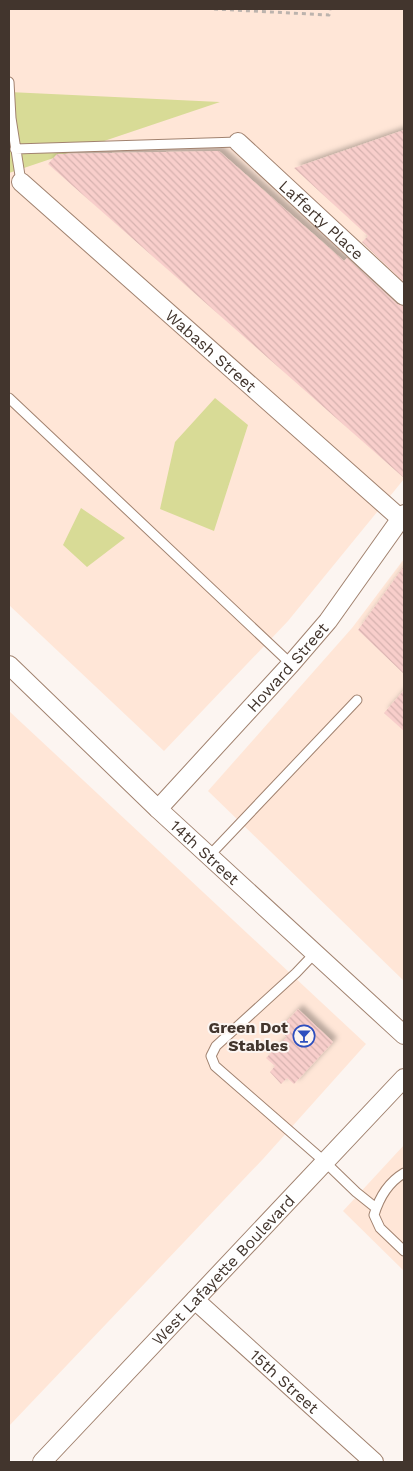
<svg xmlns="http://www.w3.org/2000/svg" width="413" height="1471" font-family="'Work Sans',sans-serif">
  <defs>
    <pattern id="building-back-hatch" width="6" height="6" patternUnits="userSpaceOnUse" patternTransform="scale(1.25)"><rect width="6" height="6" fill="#f8cecb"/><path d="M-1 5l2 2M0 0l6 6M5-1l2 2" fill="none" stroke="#d6b2af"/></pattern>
    <filter id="shadow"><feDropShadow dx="4.5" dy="-4.5" stdDeviation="2.5" flood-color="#0004"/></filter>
  </defs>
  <rect width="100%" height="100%" fill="#fcf5f1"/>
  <!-- built -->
  <path fill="#ffe6d7" d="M9 9 404 10V479L288 621 164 751 9 605Z
    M404 559V981L208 791 352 628Z
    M9 711 366 1044 263 1159 9 1426Z
    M404 1145V1271L343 1211Z"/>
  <!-- grass -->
  <path fill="#d8db96" d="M9 92 220 102 9 173Z
    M215 398 248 425 214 531 160 509 175 442Z
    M81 508 125 538 87 567 63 545Z"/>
  <!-- building -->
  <path fill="url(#building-back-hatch)" filter="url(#shadow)" d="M404 130V282L362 242 368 236 294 168Z
    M219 151 344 261 347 258 397 304 404 306V478L48 164 57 154Z
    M404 566V674L358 630Z
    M404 690V731L384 713Z
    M298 1009 333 1042 294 1084 287 1078 281 1084 270 1072 275 1066 266 1058 287 1037 279 1030Z"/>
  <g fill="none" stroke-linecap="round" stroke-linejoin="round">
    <!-- lane casing -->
    <g stroke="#a1826f" stroke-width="11">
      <path id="lane" d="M9 82 11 118 21 182
        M15 149 238 142
        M9 398 291 664
        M209 856 357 700
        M315 953 296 973 216 1046 211 1056 215 1066 325 1162 356 1192 376 1208
        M404 1173C389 1182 379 1198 374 1215L380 1228 404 1251"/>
    </g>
    <!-- street casing -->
    <g stroke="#a1826f" stroke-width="20">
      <g id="street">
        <path id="s1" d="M238 142 404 296"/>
        <path id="s2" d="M21 182 401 519"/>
        <path id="s3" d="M9 665 158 809 404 1035"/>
        <path id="s4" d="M158 809 291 664 328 621 404 514"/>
        <path id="s5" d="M195 1300 374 1462"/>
        <path id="s6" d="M42 1462 404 1078"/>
      </g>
    </g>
    <!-- path -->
    <path stroke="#bcb3ad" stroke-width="3" stroke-dasharray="4 4" stroke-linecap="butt" d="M214 9 329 15 330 9"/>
    <!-- lane -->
    <use href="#lane" stroke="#fff" stroke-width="9"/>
    <!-- street -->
    <use href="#street" stroke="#fff" stroke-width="18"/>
  </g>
  <!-- icons -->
  <defs>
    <g id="bar-ring" transform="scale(1.125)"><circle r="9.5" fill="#fcf5f1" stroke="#2d4ebe" stroke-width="1.5"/><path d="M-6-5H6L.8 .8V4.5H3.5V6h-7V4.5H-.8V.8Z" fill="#2d4ebe"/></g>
  </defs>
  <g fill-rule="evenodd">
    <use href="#bar-ring" x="304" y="1036"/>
  </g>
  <g text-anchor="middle" stroke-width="4" stroke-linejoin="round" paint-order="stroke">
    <!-- street labels -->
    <g font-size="16" fill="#42352d" stroke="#fcf5f1">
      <text dy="6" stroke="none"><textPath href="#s1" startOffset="114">Lafferty Place</textPath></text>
      <text dy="6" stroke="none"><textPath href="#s2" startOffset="254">Wabash Street</textPath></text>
      <text dy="6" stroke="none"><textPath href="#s4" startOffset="192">Howard Street</textPath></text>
      <text dy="6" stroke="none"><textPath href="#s3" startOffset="271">14th Street</textPath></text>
      <text dy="6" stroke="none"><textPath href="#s6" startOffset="264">West Lafayette Boulevard</textPath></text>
      <text dy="6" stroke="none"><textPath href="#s5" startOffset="121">15th Street</textPath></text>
    </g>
    <!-- poi labels -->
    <g font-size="16" font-weight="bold" fill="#42352d" stroke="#fcf5f1" text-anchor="end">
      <text x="288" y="1033">Green Dot<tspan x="288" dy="18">Stables</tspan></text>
    </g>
  </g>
  <!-- border -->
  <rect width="413" height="1471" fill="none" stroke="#42352d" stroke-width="20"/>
</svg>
